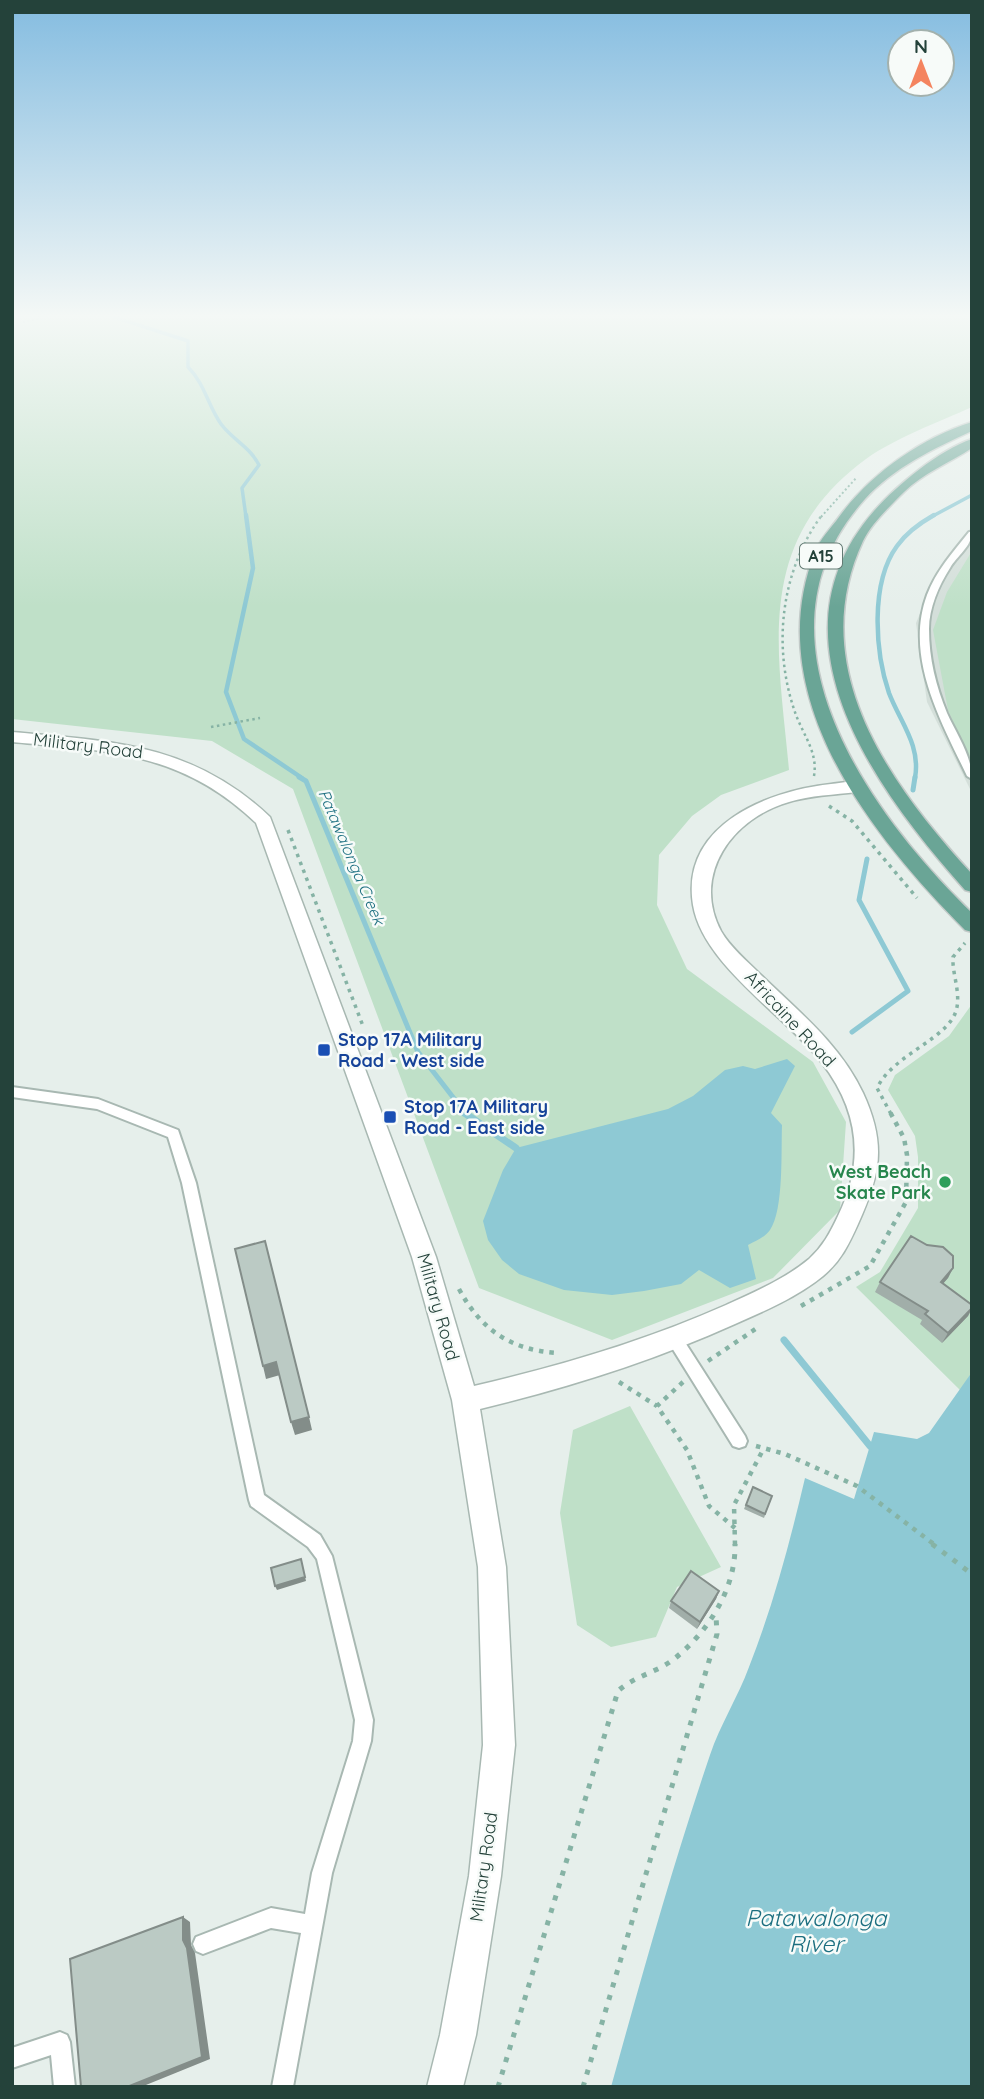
<svg xmlns="http://www.w3.org/2000/svg" width="984" height="2099" font-family="Quicksand,sans-serif">
  <rect width="100%" height="100%" fill="#e6efeb"/>
  <!-- built -->
  <path fill="#d4dfda" d="M972 526V793L927 702 916 623 936 576Z"/>
  <!-- green -->
  <path fill="#bfe0c8" d="M12 313H972V407C939 422 895 438 866 459 753 542 778 649 789 770L721 795 692 816 659 855 657 905 687 969 813 1062 846 1122 840 1210 773 1278 612 1340 479 1288 293 789 212 741 12 719Z
    M972 551V766L948 710 933 630 947 592Z
    M972 1004V1372L961 1391 856 1287 880 1272 918 1208V1157L915 1136 888 1090 895 1075 949 1036Z
    M630 1406 721 1567 677 1587 656 1637 611 1647 577 1625 560 1513 573 1430Z"/>
  <!-- water -->
  <path fill="#8ec9d4" d="M787 1059 795 1066 771 1113 782 1125C781 1150 784 1210 770 1230 764 1238 756 1241 748 1245L756 1279 730 1288 699 1270 681 1284 644 1291 612 1295 564 1290 519 1274 502 1260 488 1240 483 1221 503 1170 516 1148 668 1109 693 1096 725 1070 743 1066 755 1069Z
    M972 1372V2087H611C642 1975 673 1864 710 1755 720 1725 738 1697 749 1667 773 1606 790 1542 805 1478L854 1499 874 1432 917 1439 929 1433Z"/>
  <g fill="none" stroke-linecap="round" stroke-linejoin="round">
    <!-- stream-far3 -->
    <path stroke="#8ec9d4" stroke-width="3.5" d="M114 313V317L188 341V367C205 384 208 406 221 424 233 440 250 447 259 465L242 488 246 517
      M931 517 972 495"/>
    <!-- stream-far2 -->
    <path stroke="#8ec9d4" stroke-width="4.5" d="M246 515 253 568 226 692 244 739 302 778
      M915 778C921 745 900 722 889 693 875 652 870 583 897 546 906 533 920 523 934 515"/>
    <!-- stream-far1 -->
    <path stroke="#8ec9d4" stroke-width="5" d="M299 777 306 781 418 1052 466 1114
      M913 790 915 777
      M852 1032 908 991 859 900 867 859"/>
    <!-- stream -->
    <path stroke="#8ec9d4" stroke-width="7" d="M463 1112 516 1148
      M784 1340 870 1446"/>
    <!-- service casing -->
    <g stroke="#a8b8b2" stroke-width="4">
      <path id="service" d="M969 532H972C972 546 957 556 950 568 939 585 929 608 929 629 929 659 936 686 947 713 957 735 972 756 972 779L967 776C941 721 904 657 927 595 936 571 953 552 969 532Z
        M12 1087 98 1099 178 1130 196 1183 264 1495 320 1535 332 1556 373 1720 371 1741 332 1873 293 2087H272L301 1933 271 1928 203 1954 196 1951 193 1944 196 1937 271 1908 305 1914 312 1873 353 1741 355 1720 317 1559 308 1547 251 1506 249 1500 182 1183 168 1137 97 1109 12 1097Z
        M674 1331 679 1333 745 1436 747 1441 745 1446 739 1448 733 1446 669 1343 667 1338 669 1333Z
        M60 2032 67 2035 70 2042 75 2087H54L51 2055 12 2068V2048Z"/>
    </g>
    <!-- tertiary casing -->
    <g stroke="#a8b8b2" stroke-width="3">
      <path id="tertiary" d="M12 732C113 741 193 744 270 817L436 1257 474 1386C560 1366 645 1341 726 1305 754 1292 785 1279 809 1259 823 1246 830 1233 838 1216 865 1161 859 1111 822 1063 785 1015 703 965 693 905 680 825 767 791 831 784 842 783 858 778 866 787L857 792C834 795 811 795 789 802 733 818 691 874 721 931 730 947 747 961 760 974 798 1011 840 1044 863 1093 887 1145 880 1175 858 1224 849 1244 841 1261 823 1276 797 1297 765 1311 735 1324 653 1361 567 1388 480 1409L506 1567 515 1745 501 1876 476 2035 463 2087H427L440 2035 469 1876 483 1745 478 1567 452 1400 412 1257 256 823C182 752 109 751 12 742Z"/>
    </g>
    <!-- primary casing -->
    <g stroke="#c2cac8" stroke-width="3">
      <path id="primary" d="M972 422V431C935 448 893 468 865 499 742 636 867 811 972 913V932L965 930C870 834 759 695 815 552 820 539 831 528 839 517 870 474 921 438 972 422Z
        M972 439V448C951 462 922 474 904 492 891 505 871 524 863 541 804 667 889 784 972 874V892L965 890C876 790 763 638 874 511 896 486 939 450 972 439Z"/>
    </g>
    <!-- path-far4 -->
    <path stroke="#86b3a5" stroke-width="2" stroke-dasharray="2 2.5" stroke-linecap="butt" d="M23 322 38 319 41 313
      M821 517 857 477"/>
    <!-- path-far3 -->
    <path stroke="#86b3a5" stroke-width="2.5" stroke-dasharray="2.5 3.5" stroke-linecap="butt" d="M211 727 260 718
      M814 776C818 753 804 736 796 715 772 649 780 572 822 515"/>
    <!-- path-far2 -->
    <path stroke="#86b3a5" stroke-width="3.5" stroke-dasharray="3.5 5" stroke-linecap="butt" d="M829 806 852 821 917 898
      M288 830 363 1026
      M891 1114 877 1088C894 1053 952 1038 957 1007 960 990 952 973 953 957L965 943"/>
    <!-- path-far1 -->
    <path stroke="#86b3a5" stroke-width="4.5" stroke-dasharray="4.5 6" stroke-linecap="butt" d="M459 1289C481 1330 511 1350 557 1353
      M801 1306 870 1266 906 1202 907 1155 904 1138 890 1112
      M708 1361 757 1328
      M619 1382 657 1406
      M683 1382 657 1406 687 1450 709 1506 735 1528
      M756 1446 785 1454 857 1486 935 1545
      M735 1545 734 1505 764 1448"/>
    <!-- path -->
    <path stroke="#86b3a5" stroke-width="5" stroke-dasharray="5 8" stroke-linecap="butt" d="M932 1544 972 1574
      M498 2087 618 1691C634 1676 656 1673 674 1659 708 1632 736 1589 735 1544
      M583 2087 717 1634 716 1616"/>
    <!-- service -->
    <use href="#service" fill="#fff" fill-rule="evenodd"/>
    <!-- tertiary -->
    <use href="#tertiary" fill="#fff" fill-rule="evenodd"/>
    <!-- primary -->
    <use href="#primary" fill="#6aa596" fill-rule="evenodd"/>
  </g>
  <!-- wall -->
  <path fill="#a1aea9" d="M927 1245 953 1268 948 1278 943 1283 972 1305V1309L968 1316 942 1343 920 1324 922 1320 875 1292 880 1282Z
    M753 1487 772 1496 764 1518 744 1509Z
    M719 1591 716 1599 697 1629 669 1608 671 1601Z"/>
  <!-- shaded-wall -->
  <path fill="#838d89" d="M953 1268 948 1278 936 1292 941 1282Z
    M972 1308 968 1316 942 1343 948 1333Z
    M276 1362 280 1375 266 1379 263 1366Z
    M309 1417 312 1430 295 1435 291 1422Z
    M301 1559 306 1581 277 1590 275 1586Z
    M719 1591 716 1599 697 1629 700 1622Z
    M183 1917 190 1922 191 1945 195 1953 210 2059 141 2087H127L183 1940Z"/>
  <!-- building -->
  <path fill="#bbcac4" stroke="#838d89" stroke-width="2" d="M911 1236 927 1245 943 1247 953 1256V1268L941 1282 972 1305V1308L948 1333 925 1314 928 1311 880 1282Z
    M265 1241 309 1417 291 1422 276 1362 263 1366 235 1249Z
    M753 1487 772 1496 765 1514 746 1505Z
    M301 1559 305 1577 275 1586 271 1568Z
    M691 1571 719 1591 700 1622 671 1601Z
    M183 1917V1940L187 1948 202 2057 127 2087H81L70 1959Z"/>
  <!-- sky -->
  <linearGradient id="sky" x2="0" y2="1"><stop stop-color="#84bce0"/><stop offset="0.52" stop-color="#f4f8f6"/><stop offset="1" stop-color="#f4f8f6" stop-opacity="0"/></linearGradient>
  <rect width="984" height="607" fill="url(#sky)"/>
  <!-- markers -->
  <g fill="#1a4fb4" stroke="#f7fbf9" stroke-width="2.5">
    <rect x="317" y="1043" width="14" height="14" rx="3.5"/>
    <rect x="383" y="1110" width="14" height="14" rx="3.5"/>
  </g>
  <circle fill="#2e9e5b" stroke="#f7fbf9" stroke-width="2.5" cx="945" cy="1182" r="7"/>
  <g text-anchor="middle" stroke-width="5" stroke-linejoin="round" paint-order="stroke">
    <!-- shield labels -->
    <rect fill="#f7fbf9" stroke="#637a73" stroke-width="2" x="800" y="543.5" width="42" height="25" rx="5"/>
    <g font-size="16" font-weight="bold" fill="#24423a">
      <text x="821" y="562">A15</text>
    </g>
    <!-- far-water labels -->
    <g font-size="16" font-style="italic" fill="#1c6f80" stroke="#f7fbf9">
      <text transform="translate(352 857) rotate(67)" y="6">Patawalonga Creek</text>
    </g>
    <!-- street labels -->
    <g font-size="18" fill="#24423a" stroke="#f7fbf9">
      <text transform="translate(88 746) rotate(7)" y="6">Military Road</text>
      <text transform="translate(790 1019) rotate(47)" y="6">Africaine Road</text>
      <text transform="translate(438 1307) rotate(74)" y="6">Military Road</text>
      <text transform="translate(484 1867) rotate(-82)" y="6">Military Road</text>
    </g>
    <!-- transit labels -->
    <g font-size="18" font-weight="bold" fill="#164399" stroke="#f7fbf9" text-anchor="start">
      <text x="338" y="1046">Stop 17A Military<tspan x="338" dy="21">Road - West side</tspan></text>
      <text x="404" y="1113">Stop 17A Military<tspan x="404" dy="21">Road - East side</tspan></text>
    </g>
    <!-- leisure labels -->
    <g font-size="18" font-weight="bold" fill="#27864d" stroke="#f7fbf9" text-anchor="end">
      <text x="931" y="1178">West Beach<tspan x="931" dy="21">Skate Park</tspan></text>
    </g>
    <!-- near-water labels -->
    <g font-size="23" font-style="italic" fill="#1c6f80" stroke="#f7fbf9">
      <text x="816" y="1926">Patawalonga<tspan x="816" dy="26">River</tspan></text>
    </g>
  </g>
  <!-- border -->
  <rect width="984" height="2099" fill="none" stroke="#24423a" stroke-width="28"/>
  <!-- north arrow -->
  <g transform="translate(921 63)"><circle r="33" fill="#f7fbf9" stroke="#a3b1ad" stroke-width="2"/>
  <path d="M0-5L12 26L0 18L-12 26Z" fill="#f4845f"/>
  <text y="-10" font-size="19" font-weight="bold" text-anchor="middle" fill="#24423a">N</text>
  </g>
</svg>
